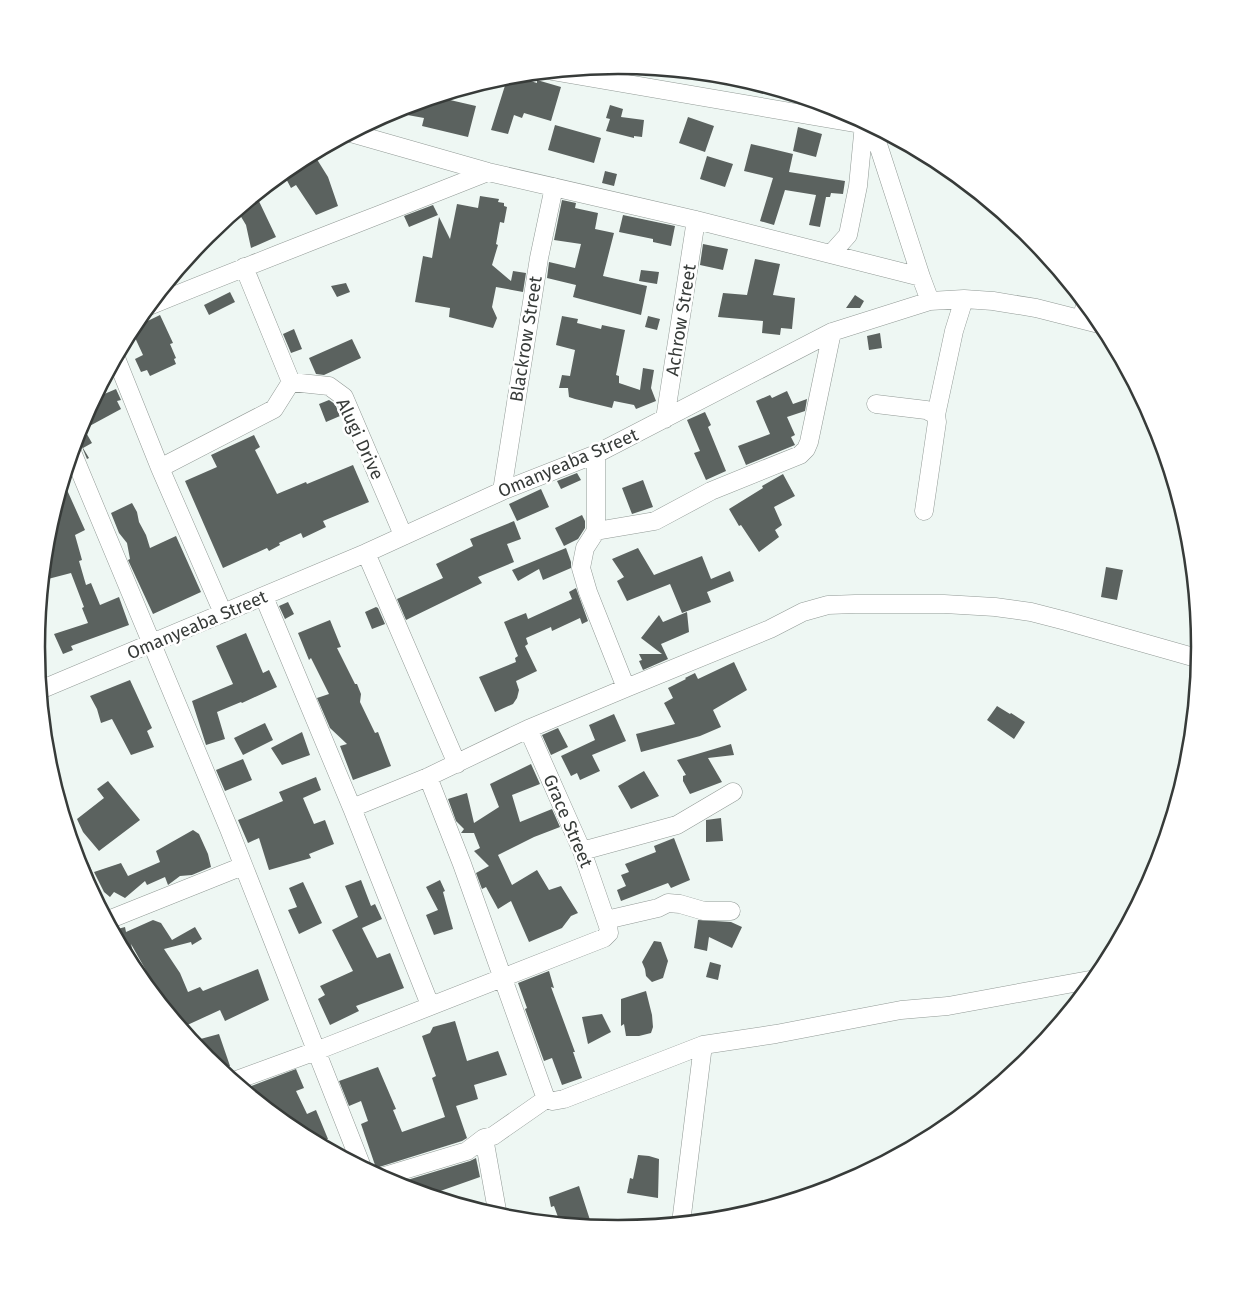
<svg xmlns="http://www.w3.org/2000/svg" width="1237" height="1294" font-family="'Fira Sans',sans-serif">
  <rect width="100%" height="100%" fill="#eef7f3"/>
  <!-- building -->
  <path fill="#5b625f" d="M510 75 537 83V80L561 87 551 121 524 113 522 118 514 115 508 134 491 130 508 76Z
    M437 97 476 106 468 137 422 126 424 118 391 112Z
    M610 105 623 109 621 117 644 120 642 137 634 136V138L606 131 610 119 606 118Z
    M688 117 714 126 705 152 679 143Z
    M555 125 601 138 594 163 548 150Z
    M798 127 822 134 816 157 793 151Z
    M751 144 793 154 789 172 845 181 843 194 831 193 830 197H826L820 227 809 225 816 195 785 190 774 225 760 221 773 178 744 171Z
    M313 153 328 177 338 206 316 215 296 185 291 188 283 173 295 163Z
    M707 156 733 164 725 187 700 179Z
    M605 171 617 174 614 186 602 183Z
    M256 195 276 237 251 248 246 225 237 210Z
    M480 196 499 199 498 202 504 203V206L507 207 504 223 500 222 496 244 498 245 492 265 511 281 513 271 526 273 523 292 496 287 492 307 497 318 493 328 449 317 450 308 415 302 423 256 432 258 439 217 450 239 457 204 478 208Z
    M562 200 576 203 575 208 598 213 595 229 614 233 603 276 647 286 641 315 573 297 576 285 547 278 549 262 575 268 581 244 554 240Z
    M433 205 438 215 409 227 404 216Z
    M623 215 675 226 671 246 653 242V239L619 232Z
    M703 244 728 249 723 270 700 265Z
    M755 259 780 264 773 295 795 298 792 329 781 328 780 335 762 333 763 321 718 317 723 293 747 295Z
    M641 270 659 272 657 284 639 281Z
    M346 283 350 292 337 297 331 286Z
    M230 292 235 302 209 315 204 305Z
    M855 295 864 301 860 308H846Z
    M160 315 173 343 170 344 176 358 174 359 176 364 150 376 147 370 141 372 135 359 143 355 131 329Z
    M562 316 578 319 577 323 601 329 602 325 625 330 616 375 619 376V383L640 390 643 368 654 370 651 388 656 401 636 409 634 405 614 401 612 408 575 399 569 397 568 388H559L562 375 570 376 575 350 556 345Z
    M648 316 660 319 657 330 645 327Z
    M294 329 302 349 291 353 283 334Z
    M880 333 882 348 869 350 867 336Z
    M352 339 361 358 324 375 316 374 309 358Z
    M116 389 121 400 117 401 121 409 84 429 92 443 83 448 89 458 87 459 82 447 75 442 81 424 95 398Z
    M787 391 793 404 807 399 805 411 787 417 795 435 791 437 795 445 746 465 738 446 770 434 756 401 770 395 772 398Z
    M329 400 335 404 340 416 326 422 319 404Z
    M705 412 711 425 708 427 726 471 706 480 694 453 700 451 687 420Z
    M254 435 260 447 255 450 277 494 306 482 307 484 353 465 369 502 323 521 326 527 303 538 301 533 279 543 280 545 269 551 267 548 223 568 185 481 217 467 211 455Z
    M577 473 581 480 561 489 557 481Z
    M783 474 795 496 774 507 782 525 775 530 779 537 759 552 741 525 739 526 729 509 763 488 762 486Z
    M643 480 653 507 632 514 622 488Z
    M63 481 85 530 75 535 82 560 79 561 86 585 91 583 100 605 119 597 129 625 71 646 73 650 63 654 54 634 88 623 82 608 84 607 71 573 48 579 44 566 48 533Z
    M541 489 549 507 517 521 509 504Z
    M132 503 137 512 139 522 146 535 150 548 176 536 201 592 153 614 128 560 130 559 127 543 119 533 111 513Z
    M582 515 585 521V528L578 539 564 546 555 528Z
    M514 521 521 539 507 544 514 562 478 577 482 583 406 620 397 599 443 578 436 564 473 546 470 539Z
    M566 548 571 562V568L543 580 539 569 518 581 512 570Z
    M638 548 654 575 702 556 711 579 730 571 734 581 707 592 711 602 682 613 670 584 627 601 617 581 624 577 612 559Z
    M1106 567 1123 570 1117 600 1101 597Z
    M576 588 588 621 582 624 580 618 552 631 551 627 526 638 528 644 525 646 537 671 516 681 519 690 517 698 513 704 495 712 479 677 516 662 515 658 518 656 504 622 526 613 528 619 572 599 569 592Z
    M288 602 294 614 285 619 279 606Z
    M376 607 378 608 385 624 372 629 365 612Z
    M687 612 689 632 661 644 668 659 643 670 639 661 642 660 639 654H662L641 638 659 615 663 622Z
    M330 620 341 647 337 648 355 684H357L361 694 360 702 375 733 378 732 391 766 353 780 340 746 347 744 330 728 317 698 329 694 311 658 309 660 298 633Z
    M246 633 263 673 269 670 277 687 242 703 241 702 217 712 225 739 206 745 192 701 233 684 216 646Z
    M734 662 747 690 713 710 721 727 700 736 641 752 636 734 675 724 664 703 673 698 668 688 686 679 685 678 695 673 698 679Z
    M130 680 152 728 147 731 154 747 131 755 112 719 101 723 97 709 90 696Z
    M997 706 1010 714 1011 713 1025 722 1014 739 987 720Z
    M614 714 626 741 592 755 600 771 580 780 577 773 571 776 561 756 595 740 589 725Z
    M265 723 273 740 243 755 234 738Z
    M558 728 568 747 551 755 542 735Z
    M302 732 310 755 282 765 271 748Z
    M731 744 734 755 708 758 722 782 690 794 683 781V776L686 775 677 760Z
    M243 759 252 780 225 791 216 770Z
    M531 764 540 784 512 795 520 822 552 809 560 827 534 837 498 855 512 885 537 870 549 890 561 886 578 913 571 916 562 928 529 942 511 901 498 909 486 887 482 889 476 873 489 866 474 851 480 848 474 833H461L464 829 456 821 448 799 467 793 474 823 499 807 490 784Z
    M644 771 659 796 631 809 618 786Z
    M316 777 321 790 303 798 314 824 325 820 334 844 309 854 311 858 269 870 259 838 248 843 238 820 283 801 279 792Z
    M108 781 140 820 99 851 83 832 77 819 104 798 97 789Z
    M721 818 723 841 706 842V820Z
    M193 830 199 834 208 854 211 867 192 875 180 876 168 885 165 877 147 885 145 881 125 898 114 892 110 897 104 892 94 872 121 863 128 876 160 862 156 851Z
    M674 838 690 880 671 888 668 883 621 901 617 890 626 886 621 875 629 872 625 864 656 852 654 846Z
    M361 880 371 906 375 904 382 919 362 928 377 958 390 953 404 988 356 1006 359 1011 330 1025 318 999 325 995 320 986 353 971 332 930 358 917 345 886Z
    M440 880 445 891 443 892 453 929 434 935 426 915 438 910 426 887Z
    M303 882 322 923 299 934 288 910 297 907 289 888Z
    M153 920 161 923 172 940 195 927 202 939 192 945 191 942 164 949 180 973 188 992 200 987 203 991 258 969 269 1000 225 1021 220 1010 183 1027 167 1004 169 1002 156 988 131 944 135 960 130 963 116 937 114 930 125 927 126 932Z
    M698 920 731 922 742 927 732 948 709 937 707 951 694 948Z
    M654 941 661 942 668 961 663 978 652 982 646 976 645 969 642 962Z
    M710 962 721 965 718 980 706 977Z
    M549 971 554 988 551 987 575 1052H573L582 1078 562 1085 552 1058 544 1061 525 1009 527 1008 518 983Z
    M646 991 652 1015 653 1027 651 1033 639 1036H626L624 1024 621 1026V999Z
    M602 1014 611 1032 588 1044 582 1017Z
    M455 1021 467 1061 498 1051 507 1075 474 1085 478 1099 456 1106 467 1138 462 1141 376 1168 361 1124 368 1121 361 1101 349 1106 339 1081 378 1067 396 1109 393 1110 402 1132 445 1117 432 1078 436 1076 422 1036 430 1033 433 1027Z
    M219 1034 230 1066 219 1069 207 1059 193 1041Z
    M296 1069 304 1088 296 1091 307 1114 316 1110 328 1139 324 1140 327 1148 295 1131 249 1093 246 1088Z
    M638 1155 649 1156 659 1159 658 1198 627 1193 630 1178 633 1179Z
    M476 1158 480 1177 429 1195 394 1184 470 1161Z
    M579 1186 590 1220 575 1225 559 1223 558 1217 554 1206 551 1207 549 1197Z"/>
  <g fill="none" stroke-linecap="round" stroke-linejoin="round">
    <!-- minor casing -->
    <g stroke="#929a96" stroke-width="19">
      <path id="minor" d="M552 71 872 126 921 277
        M351 133 488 172 696 220 921 277 930 301
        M831 254 848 235 858 186 864 124
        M244 267 291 382 329 386 344 397 403 535
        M149 306C261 260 375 217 488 172
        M1081 319 1086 303
        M116 358 160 468 223 613
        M876 404 926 410 936 415 937 422 924 511
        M936 415 954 331 964 299
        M665 419 696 220
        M72 452 229 829 362 1167
        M160 468 274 409 291 382
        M502 491 539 258 554 187
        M596 531 655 521 711 491 800 455 806 449 809 442 832 332
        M366 553 457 764
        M626 688 770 629 803 612 828 605 855 604H944L995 607 1031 612 1066 621 1200 659
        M40 690 366 553 502 491 596 454 832 332 930 301 964 299 993 301 1036 308 1103 325
        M528 729 626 688 588 592 581 568 585 548 596 531V454
        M428 777 462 864 546 1099 553 1101 564 1099 703 1045 776 1034 901 1010 948 1006 1095 979
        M352 808 430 1005
        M582 851 677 825 733 792
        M80 867 84 877
        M108 920 243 866
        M606 920 658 908 668 903 680 904 704 911H731
        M234 1081 316 1051 604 938 609 933 608 926 582 851 528 729 428 777 352 808 264 597
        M484 1138 498 1216
        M381 1177 467 1151 484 1138 493 1136 546 1099
        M681 1223 703 1045"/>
    </g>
    <!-- minor -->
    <use href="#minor" stroke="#fff" stroke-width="18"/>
  </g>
  <g text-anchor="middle" stroke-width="5" stroke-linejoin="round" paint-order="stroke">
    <!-- street labels -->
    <g font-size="18" fill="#373b39" stroke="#fff">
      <text transform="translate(681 320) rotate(-81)" y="6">Achrow Street</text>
      <text transform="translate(526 339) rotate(-81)" y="6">Blackrow Street</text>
      <text transform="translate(360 439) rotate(65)" y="6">Alugi Drive</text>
      <text transform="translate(568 463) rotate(-23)" y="6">Omanyeaba Street</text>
      <text transform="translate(197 625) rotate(-23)" y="6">Omanyeaba Street</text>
      <text transform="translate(568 821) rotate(67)" y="6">Grace Street</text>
    </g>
  </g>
  <!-- crop -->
  <path d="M0 0H1237V1294H0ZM45 647a573 573 0 1 1 1146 0a573 573 0 1 1-1146 0Z" fill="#fff" fill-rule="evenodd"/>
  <path fill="none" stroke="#373b39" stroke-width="2.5" d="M45 647a573 573 0 1 1 1146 0a573 573 0 1 1-1146 0Z"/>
</svg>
